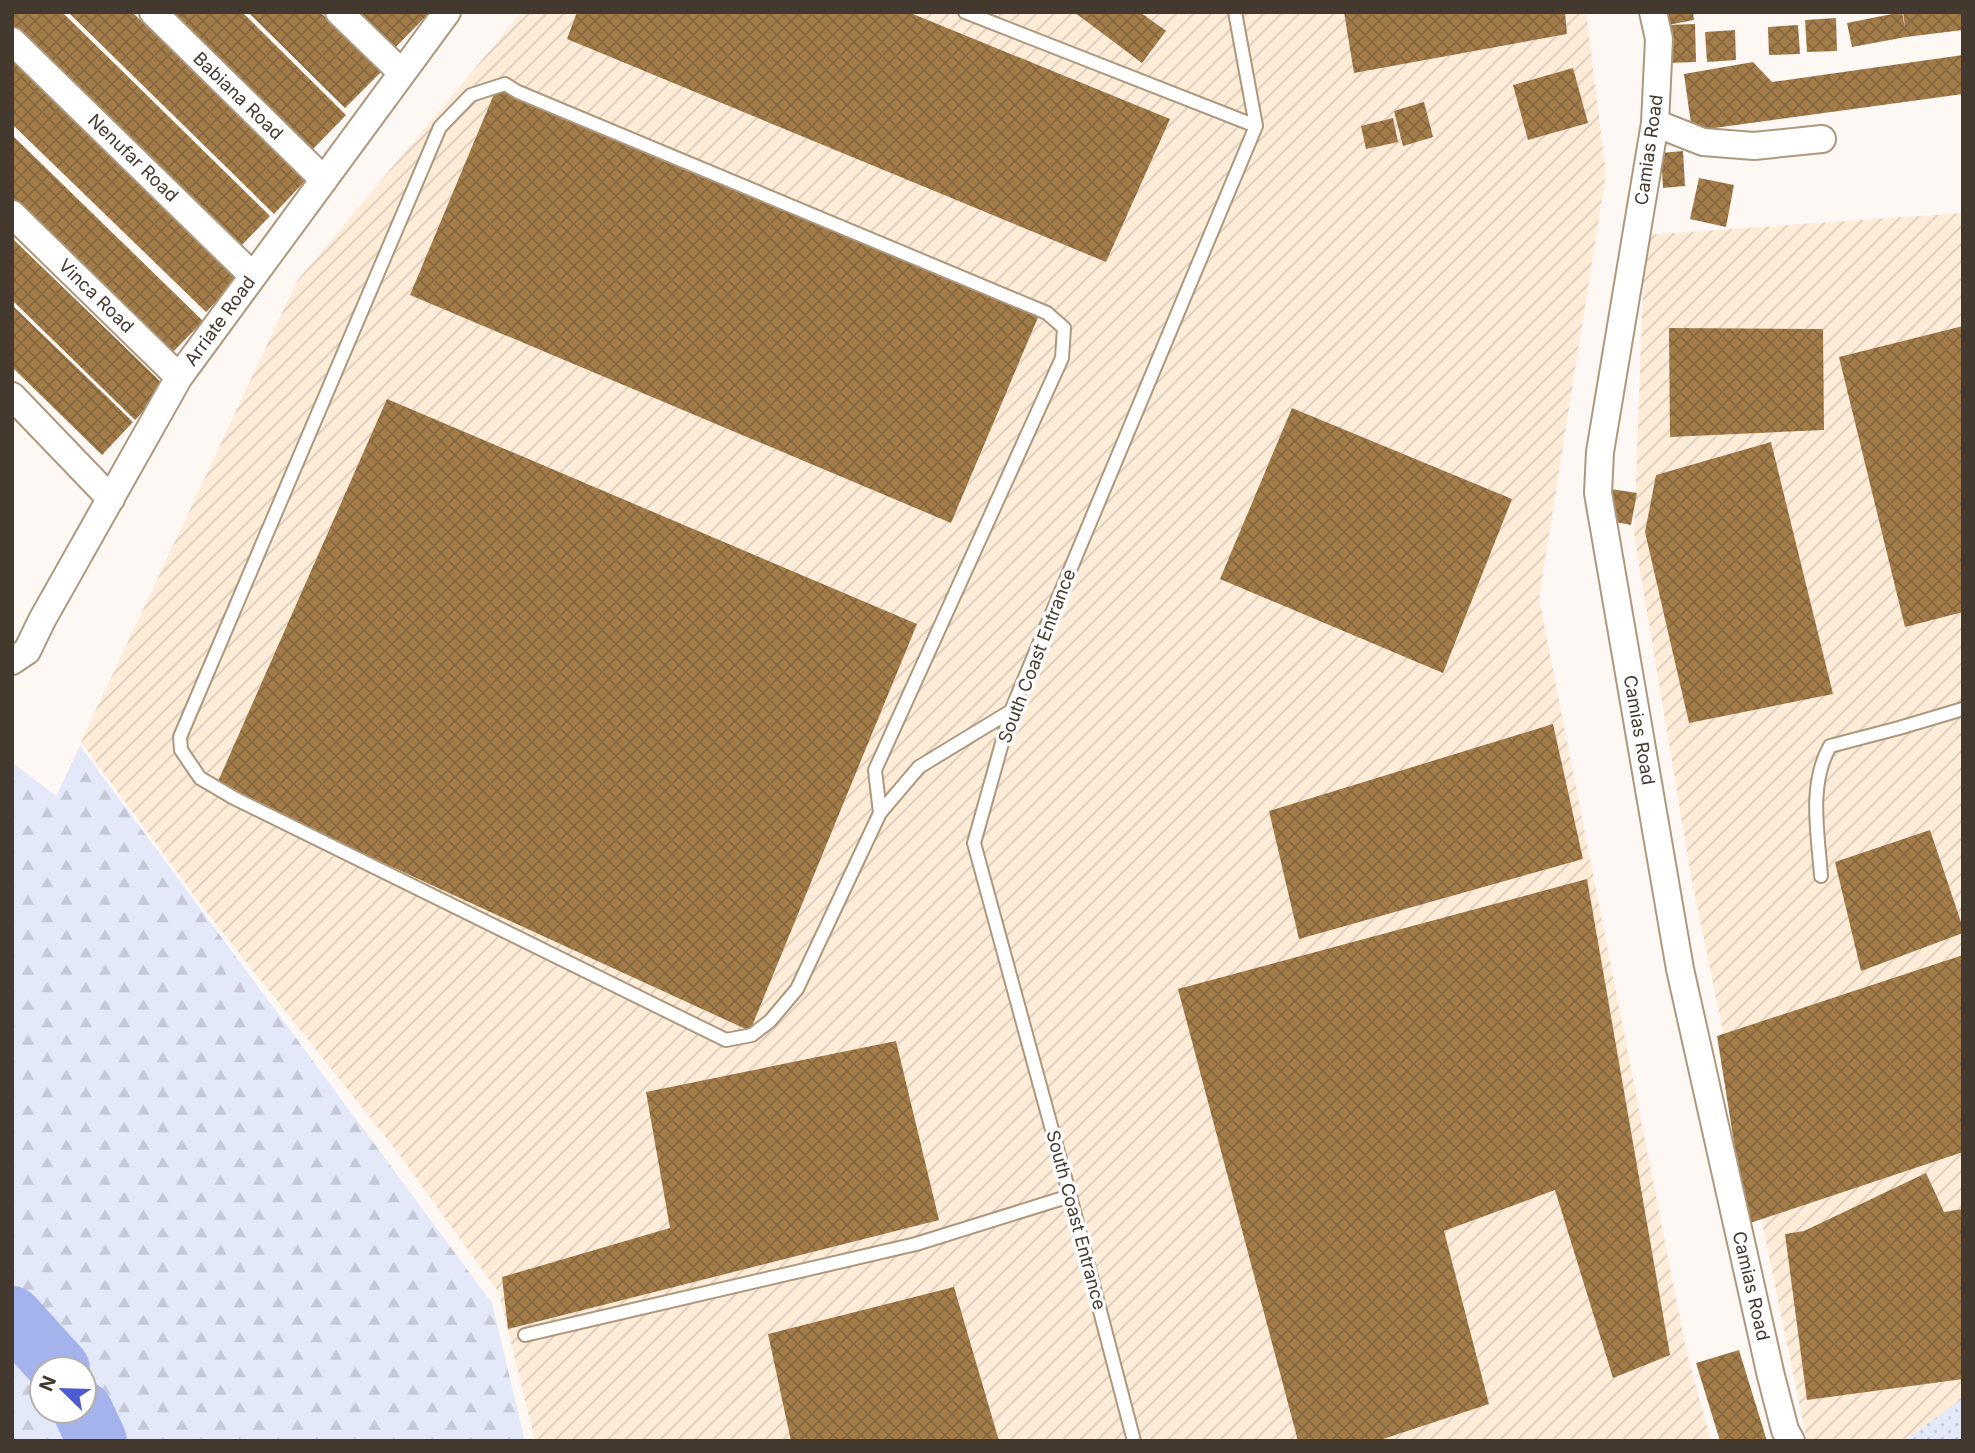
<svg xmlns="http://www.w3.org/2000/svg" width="1975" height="1453" font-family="Inter,sans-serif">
  <defs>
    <pattern id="industrial-furrows" width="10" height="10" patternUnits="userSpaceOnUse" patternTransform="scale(1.75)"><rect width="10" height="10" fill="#fdecd8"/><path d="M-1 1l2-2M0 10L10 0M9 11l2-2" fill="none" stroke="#dacbba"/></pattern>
    <pattern id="grass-dots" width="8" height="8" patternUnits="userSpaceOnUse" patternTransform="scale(1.75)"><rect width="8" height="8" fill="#e4e9fa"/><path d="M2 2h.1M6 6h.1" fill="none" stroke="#c5c9d7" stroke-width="1.8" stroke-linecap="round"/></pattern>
    <pattern id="forest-firs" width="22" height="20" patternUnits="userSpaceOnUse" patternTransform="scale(1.75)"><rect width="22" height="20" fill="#e4e9fa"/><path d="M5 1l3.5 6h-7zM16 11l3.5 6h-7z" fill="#c5c9d7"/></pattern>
    <pattern id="building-cross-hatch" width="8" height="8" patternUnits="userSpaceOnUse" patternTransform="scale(1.75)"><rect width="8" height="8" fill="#a37c4a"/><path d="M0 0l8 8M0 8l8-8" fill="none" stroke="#86673e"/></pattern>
  </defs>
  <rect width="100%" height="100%" fill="#fdf8f3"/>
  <!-- industrial -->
  <path fill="url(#industrial-furrows)" d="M522 12H1586L1606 173 1539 598 1686 1350 1711 1441H535L499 1293 399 1154 209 915 81 742 297 281Z
    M1963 213V1441H1807L1692 881 1634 534 1645 235Z"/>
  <!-- grass -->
  <path fill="url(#grass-dots)" d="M1963 1398V1441H1904Z"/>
  <!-- forest -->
  <path fill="url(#forest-firs)" fill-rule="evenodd" d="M80 746 492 1303 525 1441H12V762L56 796ZM42 1369H84V1411H42Z"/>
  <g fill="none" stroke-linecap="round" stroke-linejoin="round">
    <!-- river -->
    <path stroke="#a5b3ec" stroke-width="60" d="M12 1316 60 1369
      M83 1411 97 1441"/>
  </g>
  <!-- building -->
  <path fill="url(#building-cross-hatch)" d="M12 12H62L270 216 239 248 12 26Z
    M68 12H132L305 181 274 214Z
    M170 12H242L346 115 311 151Z
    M248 12H320L381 72 345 108Z
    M354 12H426L428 14 393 50Z
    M577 12H908L1170 119 1106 262 567 39Z
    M1074 12H1140L1166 31 1142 63Z
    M1344 12H1565L1567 34 1354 73Z
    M1666 12H1693L1694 20 1668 25Z
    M1902 12 1905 28 1903 12H1963V30L1906 37 1852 47 1847 23Z
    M1836 18 1837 51 1807 52 1805 20Z
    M1695 24 1696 62 1668 63V25Z
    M1798 25 1800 54 1769 55 1768 27Z
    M1735 30 1736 60 1707 62 1705 32Z
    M1963 55V94L1692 131 1684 74 1753 62 1772 82Z
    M12 60 237 280 206 312 12 124Z
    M1573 68 1588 123 1528 140 1513 85Z
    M497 87 1039 315 951 523 410 295Z
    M1424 102 1433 137 1403 146 1394 111Z
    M1393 118 1398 142 1366 149 1361 126Z
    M12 135 203 321 171 354 12 199Z
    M1683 151 1685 186 1663 188 1661 153Z
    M1699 178 1734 185 1726 227 1690 219Z
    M12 238 166 387 135 420 12 300Z
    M12 305 133 422 102 455 12 367Z
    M1963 326V612L1905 627 1839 357Z
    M1669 328 1823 329 1824 430 1670 437Z
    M387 399 917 624 750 1031 216 786Z
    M1292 408 1512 499 1443 673 1220 579Z
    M1771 442 1833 694 1689 723 1645 532 1656 475Z
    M1611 489 1637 493 1631 525 1605 520Z
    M1553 724 1583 859 1299 939 1269 811Z
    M1930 830 1963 928V933L1861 971 1835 862Z
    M1587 879 1670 1355 1613 1378 1555 1190 1444 1231 1489 1404 1377 1441H1298L1178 989Z
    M1963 955V1152L1747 1224 1717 1036Z
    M896 1041 939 1220 508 1329 502 1277 670 1228 646 1092Z
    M1926 1173 1944 1212 1963 1209V1379L1807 1400 1785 1234 1804 1231Z
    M954 1287 999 1441H791L768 1334Z
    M1739 1350 1767 1441H1720L1696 1363Z"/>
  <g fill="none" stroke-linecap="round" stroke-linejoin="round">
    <!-- lane casing -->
    <g stroke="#ad987e" stroke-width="16">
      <path id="lane" d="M965 12 1256 126
        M880 813 875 770 1062 358 1064 328 1047 313 518 92 505 84 471 95 440 127 180 737 181 750 200 778 234 798 726 1040 752 1035 770 1021 797 989 880 813 919 767 1011 711
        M1821 876C1818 833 1808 785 1830 746L1899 728 1963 709
        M525 1335 916 1244 1070 1196
        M1134 1441 1070 1196 974 843 1011 711 1256 126 1235 12"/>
    </g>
    <!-- street casing -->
    <g stroke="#ad987e" stroke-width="30">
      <path id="street" d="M153 12 324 180
        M339 12 402 73
        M1653 12 1659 39 1655 123 1600 452 1598 493 1680 969 1771 1376 1785 1430 1791 1441
        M12 41 253 276
        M1655 123 1703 142 1754 146 1822 139
        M12 214 179 377
        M12 396 111 499
        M12 661 27 651 42 620 179 377 447 12"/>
    </g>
    <!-- lane -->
    <use href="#lane" stroke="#fff" stroke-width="12"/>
    <!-- street -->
    <use href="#street" stroke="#fff" stroke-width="26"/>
  </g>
  <g text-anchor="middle" stroke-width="7" stroke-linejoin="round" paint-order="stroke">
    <!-- street labels -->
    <g font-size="18" fill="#43392f" stroke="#fff">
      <text transform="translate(238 96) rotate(44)" y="6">Babiana Road</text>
      <text transform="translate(1649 150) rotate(-82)" y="6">Camias Road</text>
      <text transform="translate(133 158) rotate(44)" y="6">Nenufar Road</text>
      <text transform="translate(96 296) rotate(44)" y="6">Vinca Road</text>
      <text transform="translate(220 321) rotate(-54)" y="6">Arriate Road</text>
      <text transform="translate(1037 656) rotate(-69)" y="6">South Coast Entrance</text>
      <text transform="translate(1639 730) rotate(80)" y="6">Camias Road</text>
      <text transform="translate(1076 1220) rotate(75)" y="6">South Coast Entrance</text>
      <text transform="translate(1751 1286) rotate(77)" y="6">Camias Road</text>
    </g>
  </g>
  <!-- border -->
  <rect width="1975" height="1453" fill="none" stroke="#43392f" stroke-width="28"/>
  <!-- north arrow -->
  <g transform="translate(63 1390) rotate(293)"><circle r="33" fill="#ffffff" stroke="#b4b0ac" stroke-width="2"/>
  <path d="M0-5L12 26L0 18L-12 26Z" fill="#4e5cd1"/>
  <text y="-10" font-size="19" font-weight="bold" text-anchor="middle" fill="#43392f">N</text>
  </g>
</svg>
